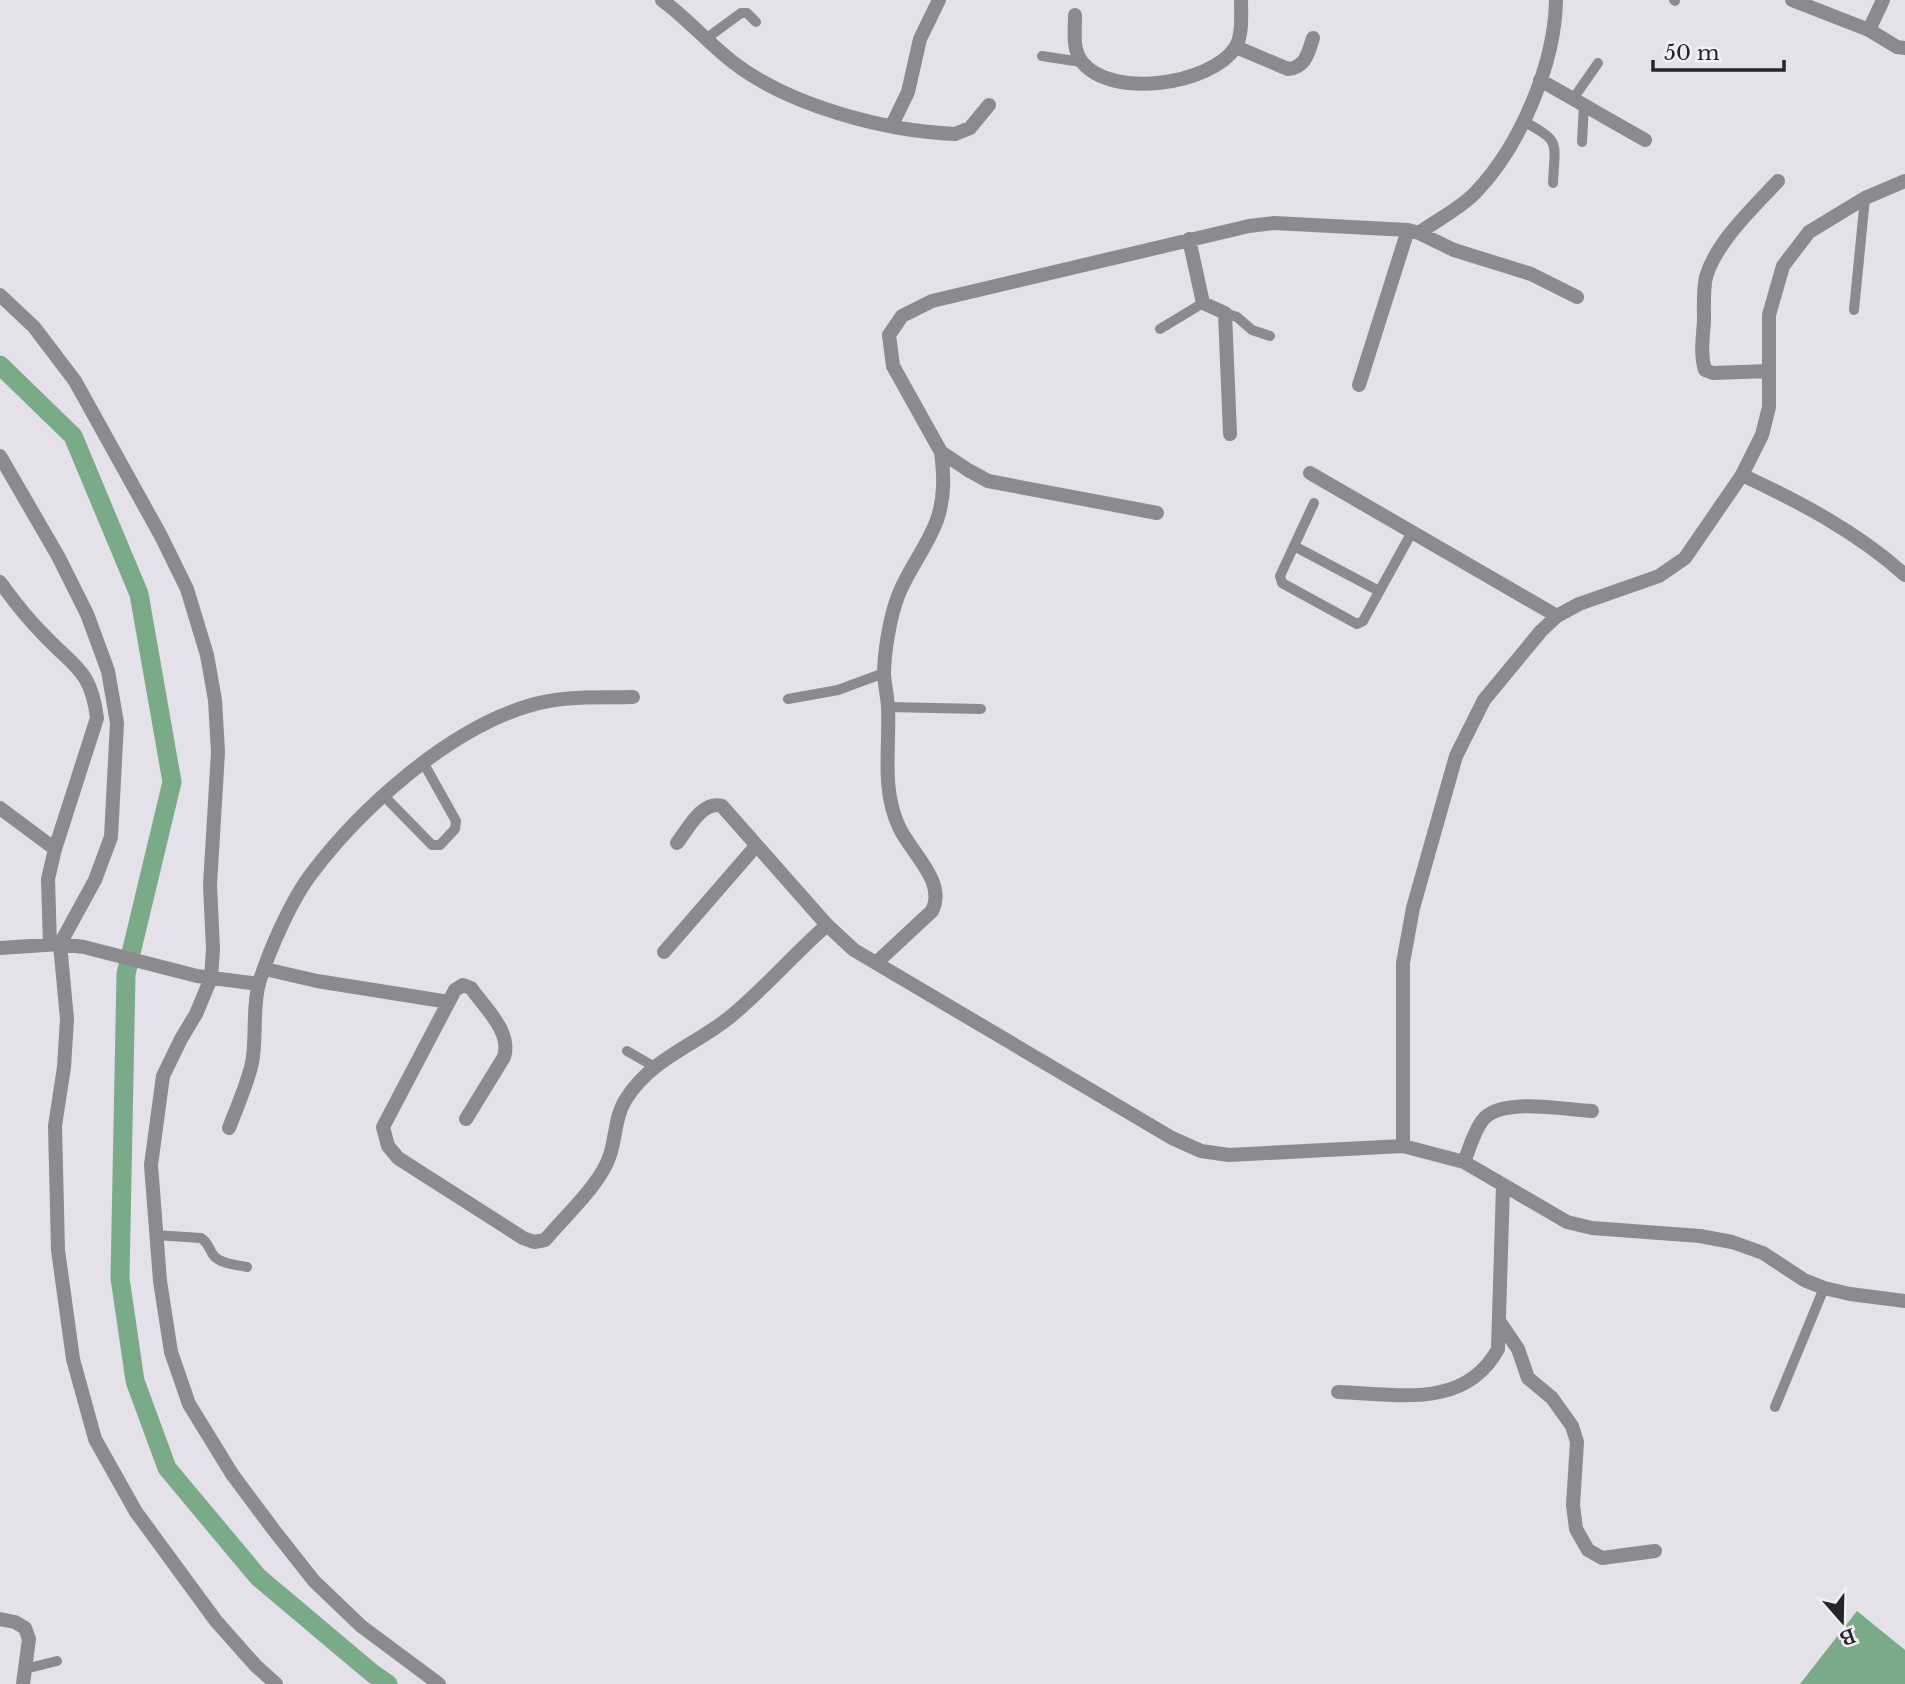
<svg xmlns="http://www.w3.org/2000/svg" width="1905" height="1684" font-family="'Libre Baskerville',serif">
  <rect width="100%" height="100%" fill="#e4e1ea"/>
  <!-- water -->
  <path fill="#7baa88" d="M1857 1611 1905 1650V1684H1800Z"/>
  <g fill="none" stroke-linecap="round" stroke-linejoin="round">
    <!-- canal -->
    <path stroke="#7baa88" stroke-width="19" d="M0 365 73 436 139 594 172 782 126 974 120 1278 135 1381 167 1468 258 1577 372 1673 388 1684"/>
    <!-- service -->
    <path stroke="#8b8a8e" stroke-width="10" d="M1674 0 1675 1
      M707 38 741 13H747L756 22
      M1042 56 1081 62
      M1573 99 1598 63
      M1523 121C1561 142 1555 140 1553 183
      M1582 142 1584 105
      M1854 310 1865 198
      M1225 313 1237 317 1252 330 1270 336
      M1160 329 1203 303
      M1314 503 1280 576 1282 583 1357 624 1363 621 1412 532
      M1294 546 1379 591
      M788 699 838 690 884 673
      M888 707 981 709
      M384 796 432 845H440L455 829 456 821 423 762
      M627 1051 653 1066
      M155 1235 201 1238C209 1243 209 1250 214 1256 221 1264 237 1265 247 1267
      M1775 1407 1824 1288
      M25 1669 57 1661"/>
    <!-- minor -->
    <path stroke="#8b8a8e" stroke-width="14" d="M662 0C688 19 709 44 734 63 790 106 885 131 955 134L970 128 989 105
      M1792 0 1869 30
      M1883 0 1869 30 1897 47 1905 48
      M1075 15C1075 30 1072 50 1082 62 1111 99 1210 85 1235 48 1243 36 1241 14 1241 0
      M1236 47 1288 69C1306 67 1308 53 1313 38
      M1540 80 1645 140
      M892 125 908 92 920 39 939 0
      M1419 233 1454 250 1531 274 1577 297
      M1189 239 1203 303 1225 313 1230 434
      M0 295 34 327 75 381 161 536 187 589 207 655 215 700 218 752 210 885 213 949 211 978 196 1014 181 1039 163 1076 151 1165 160 1281 171 1352 189 1404 232 1474 273 1529 314 1581 361 1626 439 1684
      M1769 371 1713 373 1705 370C1700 354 1703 337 1704 321 1704 307 1703 290 1706 277 1716 242 1754 207 1778 181
      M1359 385 1408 230
      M0 456 58 556 87 614 108 671 117 723 111 837 95 880 60 944 67 1019 64 1067 55 1126 58 1250 73 1359 95 1439 136 1512 216 1621 256 1666 276 1684
      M1310 473 1557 616
      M1742 475C1800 502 1857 532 1905 575
      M1157 513 988 481 968 470 941 452 893 366 889 335 902 316 932 301 1249 226 1274 223 1408 230 1419 233C1437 220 1461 208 1476 192 1520 146 1555 64 1556 0
      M0 582C13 600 26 617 42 633 72 666 91 668 97 718L55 849 48 879 50 945
      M0 808 55 849
      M677 843C688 829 702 800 722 806L827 925
      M0 948 60 944 84 947 197 976 259 984
      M664 952 756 846
      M876 963 932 911C947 882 911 853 899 827 881 788 890 748 888 706 887 696 885 685 884 675 884 652 890 617 898 596 908 570 927 547 937 520 945 497 944 475 941 452
      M265 969 317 981 449 1002
      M466 1119 504 1057C512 1032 485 1008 471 988L463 985 455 990 383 1127 388 1146 398 1158 523 1238 534 1242 545 1240C565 1216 601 1184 610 1155 616 1137 615 1116 626 1099 652 1058 694 1046 730 1017 764 989 794 954 827 925L854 950 1172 1138 1201 1151 1229 1155 1403 1146 1464 1162 1567 1222 1592 1228 1700 1236 1732 1242 1763 1253 1804 1280 1824 1288 1850 1294 1905 1301
      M229 1128C237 1107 247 1085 252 1063 257 1037 252 1009 259 983 269 951 291 900 312 873 361 808 448 730 528 706 562 695 598 698 633 697
      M1403 1146V963L1413 908 1456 756 1484 700 1541 631 1557 616 1579 604 1659 576 1685 558 1742 475 1762 435 1769 407V315L1783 266 1809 232 1865 198 1905 181
      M1464 1162C1469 1149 1474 1132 1482 1121 1499 1096 1565 1110 1592 1111
      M1499 1321 1518 1349 1528 1378 1552 1398 1572 1426 1577 1442 1573 1505 1576 1529 1588 1550 1602 1558 1655 1551
      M1338 1392C1396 1394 1465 1410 1498 1349L1503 1186
      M0 1619 15 1622 25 1628 29 1639 23 1684"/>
  </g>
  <!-- north arrow -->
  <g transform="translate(1842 1621) rotate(160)" stroke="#f1eff7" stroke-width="5" paint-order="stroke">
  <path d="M0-5L12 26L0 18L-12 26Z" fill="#262528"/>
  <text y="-10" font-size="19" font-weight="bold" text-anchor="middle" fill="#262528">B</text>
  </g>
  <!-- scale -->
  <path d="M1653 60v10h131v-10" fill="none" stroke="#262528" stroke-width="3.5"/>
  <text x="1664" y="60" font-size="21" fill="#262528" stroke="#f1eff7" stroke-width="5" paint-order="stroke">50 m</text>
</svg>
